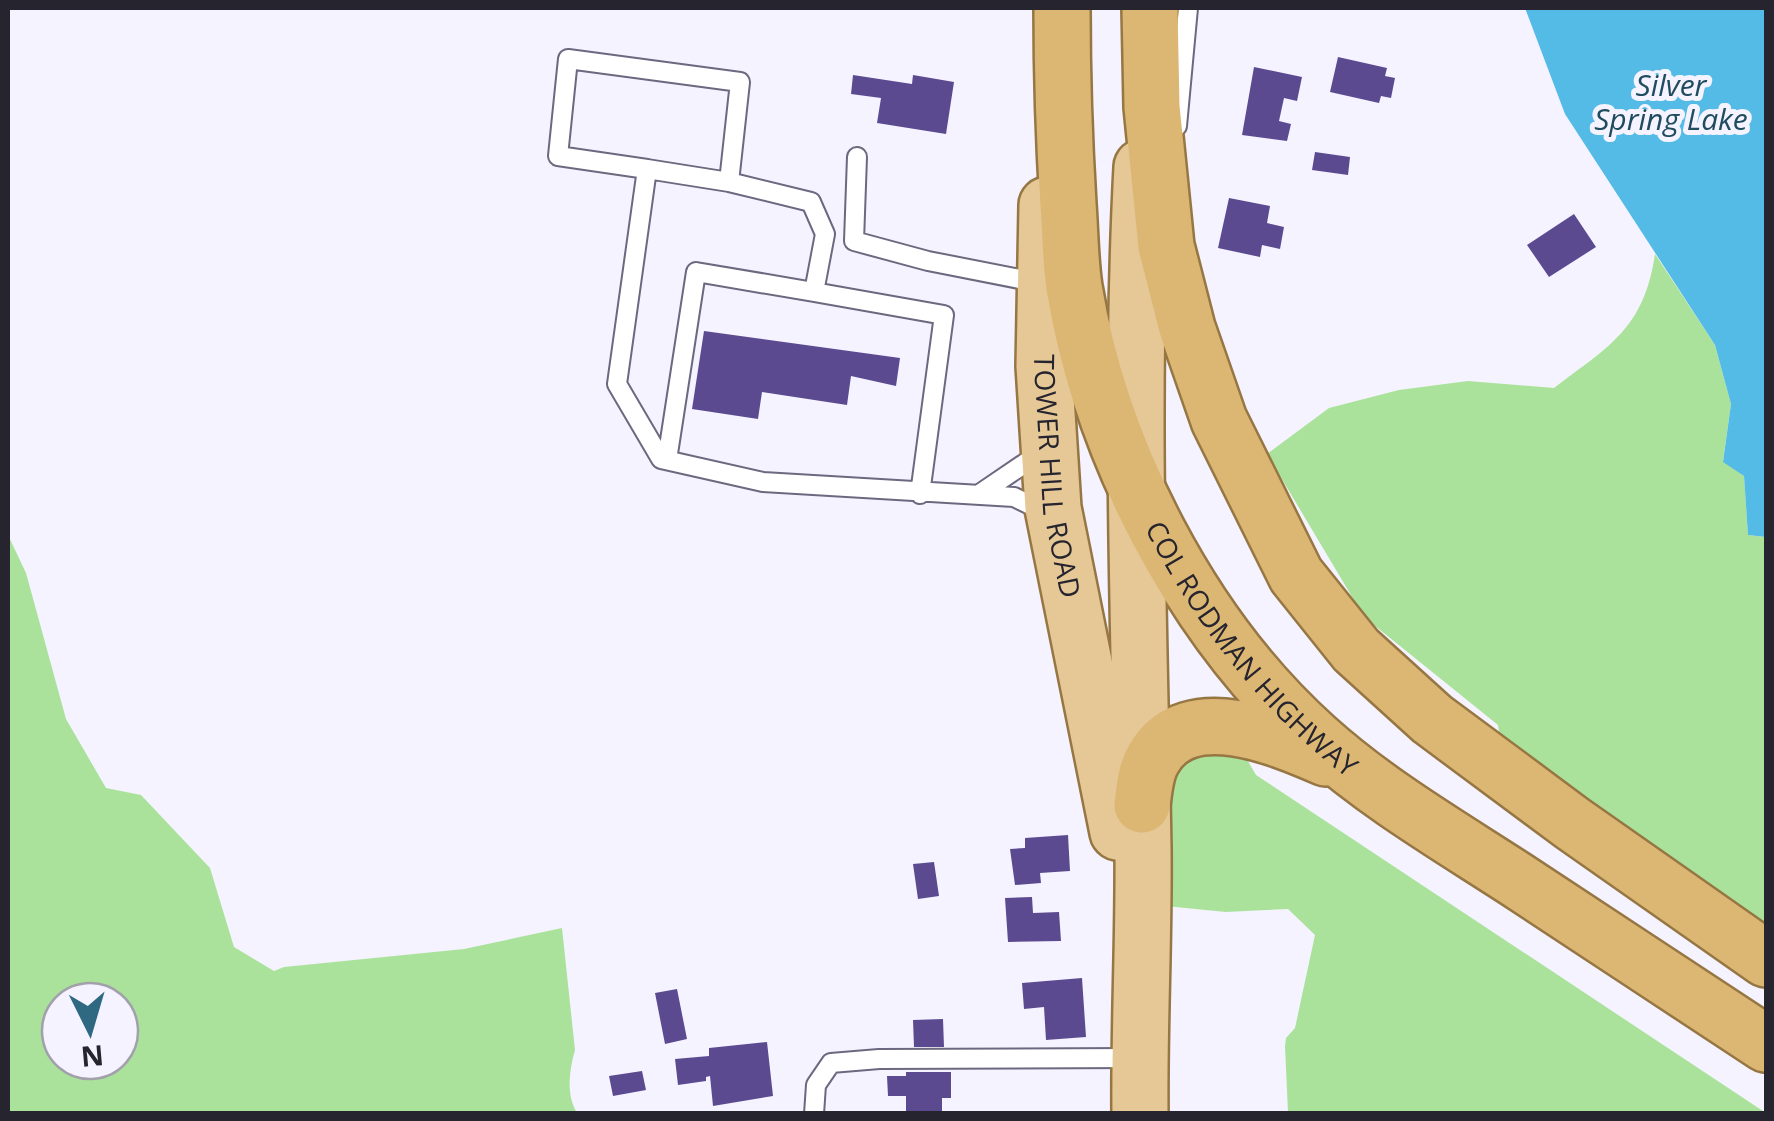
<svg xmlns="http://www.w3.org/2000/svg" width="1774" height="1121" font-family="'Open Sans',sans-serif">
  <rect width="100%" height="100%" fill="#f5f3ff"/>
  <!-- green -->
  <path fill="#aae29b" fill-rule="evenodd" d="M1655 254 1715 345 1731 404 1723 461 1744 476 1748 535 1766 537V959L1506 776 1498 725 1364 617 1267 454 1329 408 1399 390 1468 381 1554 388C1609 346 1644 329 1655 254Z
    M8 535 26 573 66 719 106 788 141 795 210 868 234 947 274 971 284 967 464 949 562 928 575 1050C569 1071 566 1095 577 1113H8ZM60 1001H120V1061H60Z
    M1230 730 1256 775 1766 1113H1288L1285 1046 1286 1038 1295 1028 1315 935 1288 909 1226 912 1125 902 1133 783Z"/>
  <!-- water -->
  <path fill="#53bbe6" d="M1525 8H1766V537L1748 535 1744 476 1723 462 1731 404 1715 345 1565 114Z"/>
  <!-- building -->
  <path fill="#5c4a91" d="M1338 57 1387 68 1385 76 1395 78 1391 98 1381 96 1379 103 1330 92Z
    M1254 67 1302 77 1297 101 1284 98 1279 121 1291 124 1287 141 1242 135Z
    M853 75 912 84 913 75 954 82 946 134 877 123 881 98 851 94Z
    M1315 152 1350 157 1348 175 1312 170Z
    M1229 198 1270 206 1267 223 1284 227 1280 249 1262 245 1260 257 1218 248Z
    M1574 214 1596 247 1549 277 1527 245Z
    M704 331 900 358 896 386 851 376 847 405 762 392 758 419 692 409Z
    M1068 835 1070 871 1040 873 1041 883 1015 885 1010 849 1025 848V838Z
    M934 862 939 896 918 899 913 864Z
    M1032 897 1033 913 1059 912 1061 941 1008 942 1005 898Z
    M1082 978 1086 1037 1046 1040 1044 1007 1024 1009 1022 983Z
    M677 989 687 1039 665 1044 655 993Z
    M943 1019 944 1047H914L913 1020Z
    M767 1042 773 1096 713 1106 710 1076 706 1077V1081L678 1085 675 1059 709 1056V1048Z
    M642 1071 646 1090 613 1096 609 1076Z
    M906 1072H951V1098H942V1114H906V1096H888L887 1076H906Z"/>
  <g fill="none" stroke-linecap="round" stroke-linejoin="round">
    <!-- service casing -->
    <g stroke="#6c687f" stroke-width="22">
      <path id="service" d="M1177 126 1188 8
        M857 157 854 241 928 261 1040 283
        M647 169 729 182
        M667 460 696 272 814 292
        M920 494 944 315 814 292 825 234 811 202 729 182 740 82 568 59 558 156 647 169 617 384 661 459 763 482 1014 497 1047 513
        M978 495 1040 453
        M814 1114 816 1085 831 1063 879 1059 1134 1058"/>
    </g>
    <!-- primary casing -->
    <g stroke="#967744" stroke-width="60">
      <g id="primary">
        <path id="s1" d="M1047 205 1044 366 1053 508 1118 832"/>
        <path d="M1140 1114C1139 1025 1144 937 1143 848 1139 621 1130 394 1142 167"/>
      </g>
    </g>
    <!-- trunk casing -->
    <g stroke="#967744" stroke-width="60">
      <g id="trunk">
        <path id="s2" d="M1062 8C1062 73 1064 139 1068 204 1070 231 1070 260 1074 287 1101 451 1191 627 1316 739 1376 793 1446 834 1514 878 1598 933 1682 989 1766 1044"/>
        <path d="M1150 8 1152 107 1166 246 1187 328 1219 420 1296 575 1356 650 1432 719 1572 823 1766 959"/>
        <path d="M1142 805C1144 790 1145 772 1153 759 1187 698 1280 738 1326 758"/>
      </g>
    </g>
    <!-- service -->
    <use href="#service" stroke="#fff" stroke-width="18"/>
    <!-- primary -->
    <use href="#primary" stroke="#e5c896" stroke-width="55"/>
    <!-- trunk -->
    <use href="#trunk" stroke="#dcb673" stroke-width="55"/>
  </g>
  <g text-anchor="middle" stroke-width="10" stroke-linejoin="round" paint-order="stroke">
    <!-- street labels -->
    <g font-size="28" fill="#26242e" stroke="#f5f3ff">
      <text dy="10" stroke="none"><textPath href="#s1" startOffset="272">TOWER HILL ROAD</textPath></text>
      <text dy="10" stroke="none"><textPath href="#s2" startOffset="690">COL RODMAN HIGHWAY</textPath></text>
    </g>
    <!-- water labels -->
    <g font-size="30" font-style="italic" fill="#204c5f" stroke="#f5f3ff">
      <text x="1671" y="96">Silver<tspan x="1671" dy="34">Spring Lake</tspan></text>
    </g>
  </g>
  <!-- border -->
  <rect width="1774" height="1121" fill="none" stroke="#26242e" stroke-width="20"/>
  <!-- north arrow -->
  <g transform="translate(90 1031) rotate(175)"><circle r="48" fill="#f5f3ff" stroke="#a2a0ab" stroke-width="2.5"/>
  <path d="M0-8L18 38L0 25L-18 38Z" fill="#2e6981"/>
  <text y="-15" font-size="28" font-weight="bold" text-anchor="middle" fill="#26242e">N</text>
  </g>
</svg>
